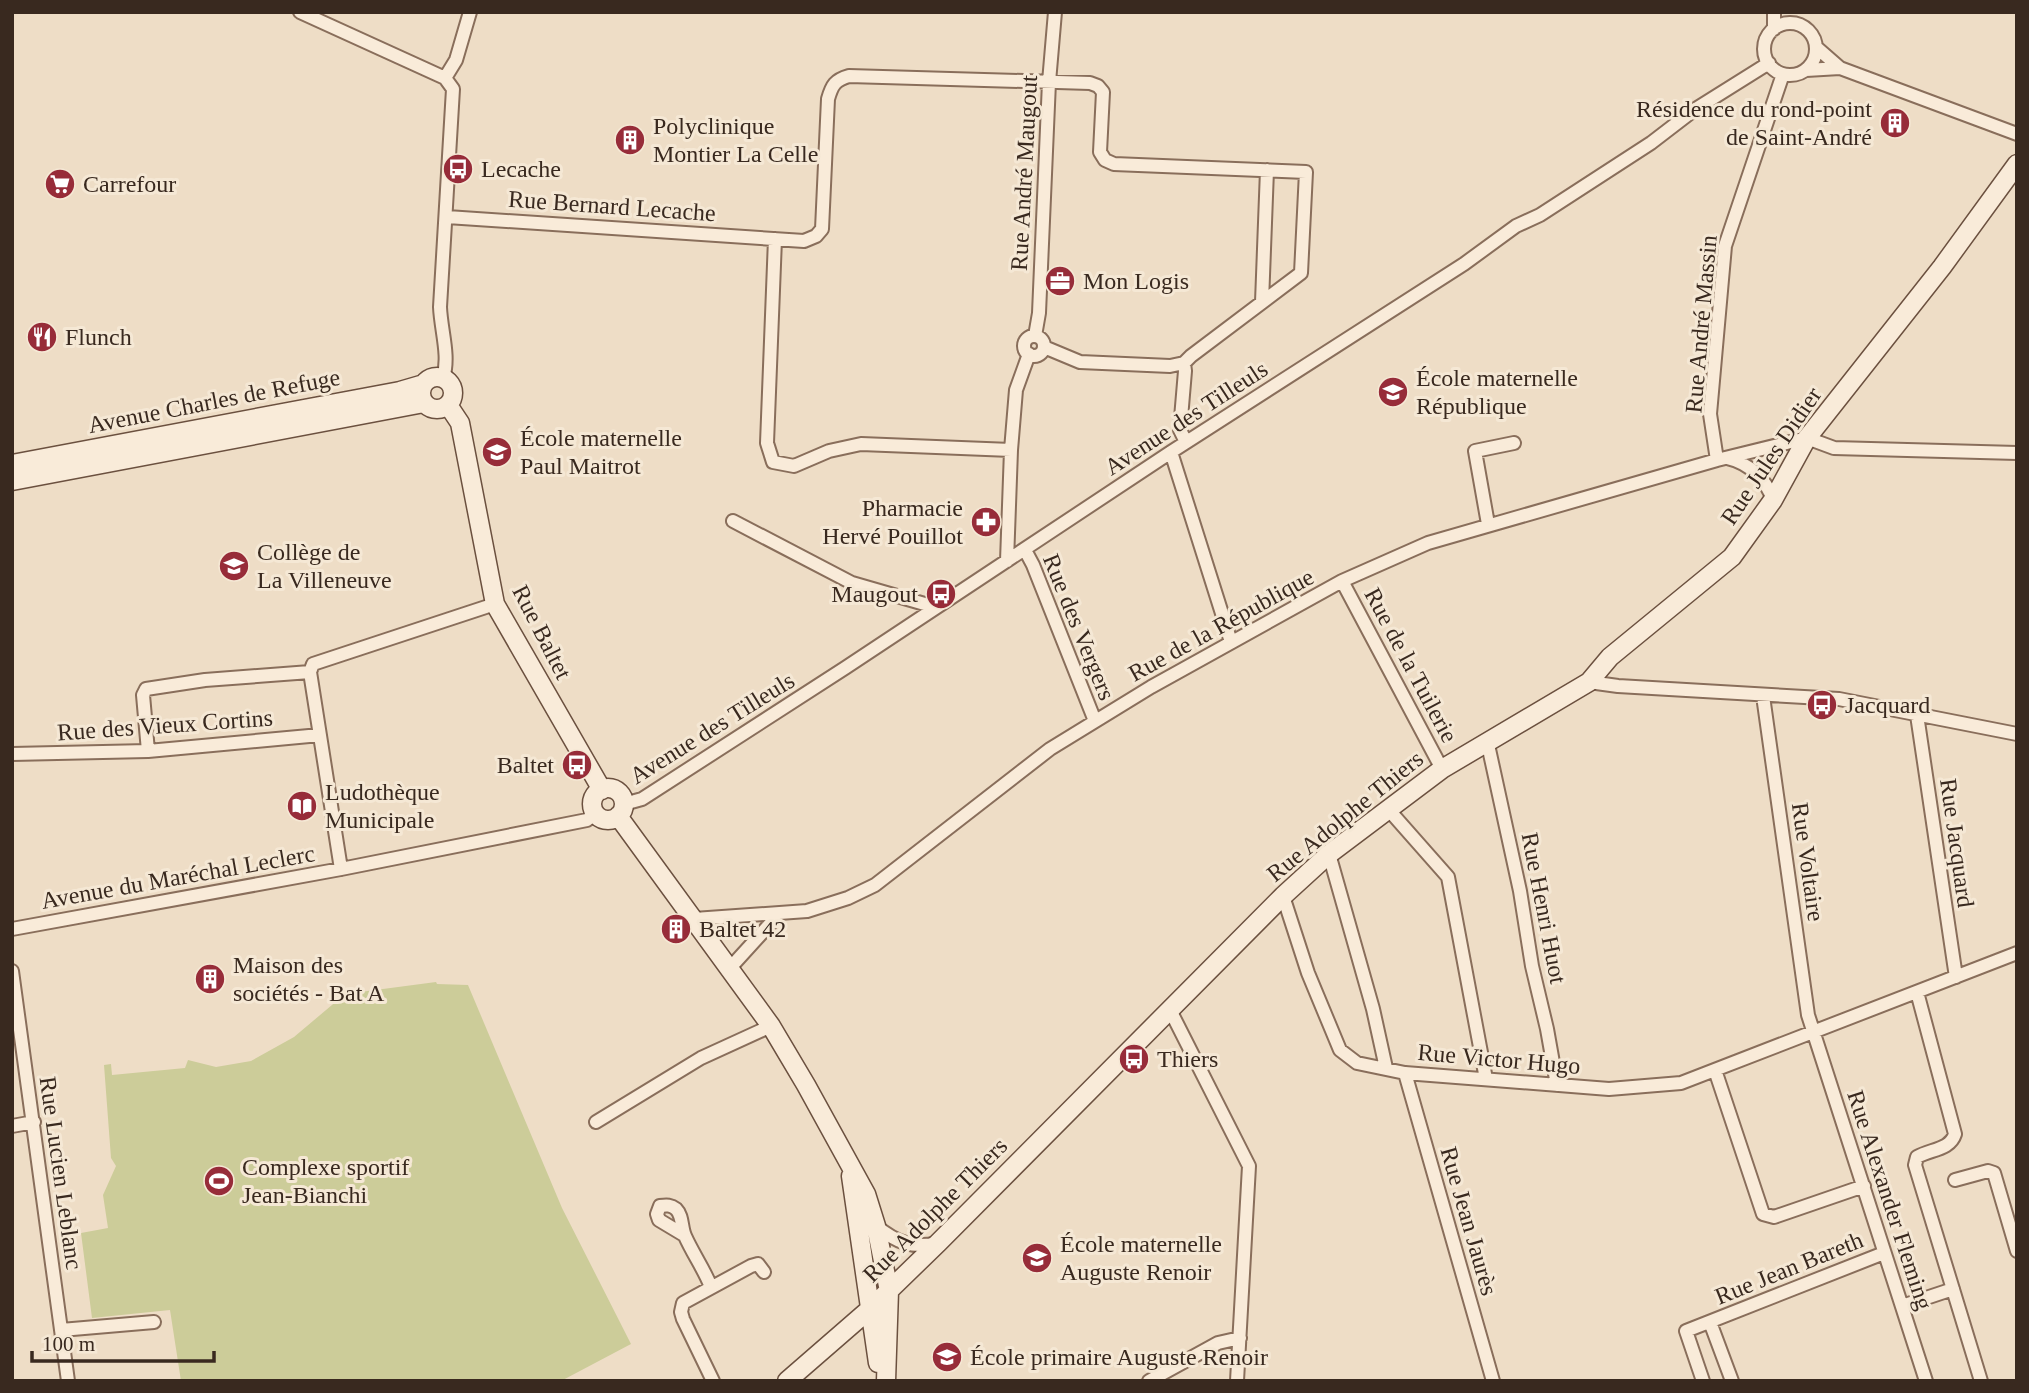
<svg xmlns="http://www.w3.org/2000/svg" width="2029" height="1393" font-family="Georgia,serif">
  <rect width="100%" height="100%" fill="#eeddc6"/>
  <!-- green -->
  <path fill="#cc9" d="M436 982 437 984 468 985 562 1208 631 1344 561 1381H181L170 1310 92 1318 81 1233 108 1228 103 1195 116 1166 111 1158 104 1065 111 1064 112 1075 185 1068 188 1060 216 1067 251 1061 294 1037 345 994Z"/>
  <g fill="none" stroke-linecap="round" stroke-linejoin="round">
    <!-- street casing -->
    <g stroke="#896e5b" stroke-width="16">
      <path id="street" d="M300 12 445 78
        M1774 12V29
        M1764 49a26 26 0 1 1 52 0a26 26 0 1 1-52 0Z
        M1816 47 1840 68 2017 134
        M1806 70 1840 68
        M445 78 456 60 470 12
        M447 217 804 241 816 236 822 229 828 99C832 85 835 80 849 76L1090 83 1098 86 1103 92 1100 152 1105 160 1114 164 1306 172 1301 273 1191 356 1184 363 1170 366 1080 362 1044 347
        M775 239 767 443 773 462 794 466 829 451 861 444 1011 450
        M1262 302 1267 170
        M1035 336 1039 313 1049 82 1055 12
        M1024 346a10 10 0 1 1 20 0a10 10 0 1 1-20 0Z
        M1184 363 1185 371 1180 430 1186 442
        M443 378C450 356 441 331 440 307L453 89 445 78
        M1171 452 1231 642
        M1727 458C1749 463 1766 479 1773 500
        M1717 460 1710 414 1725 246 1783 74
        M733 521 852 583 935 607
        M1488 524 1475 451 1514 443
        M1025 550 1033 565 1095 721
        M1007 561 1011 450 1016 390 1029 354
        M1342 581 1442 769
        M1589 682 1618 686 1839 699 2017 734
        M1763 696 1808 1015 1926 1381
        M1917 715 1956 977
        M1487 740 1520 891 1532 966 1547 1029 1557 1085
        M148 751 143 695 146 689 205 680 310 672
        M12 754 148 751 320 735
        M624 804 642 799 845 668 1171 452 1464 264 1516 226 1540 215 1651 143 1694 110 1769 63
        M1388 809 1448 877 1486 1079
        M1329 854 1373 1009 1386 1068
        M341 869 310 672 313 664 495 604
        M1283 896 1308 973 1340 1050 1357 1063 1405 1073 1609 1089 1681 1083 2017 953
        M694 919 807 911 848 898 875 885 1050 749 1151 687 1342 581 1428 543 1717 460 1807 438 1834 448 2017 453
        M12 929 341 869 587 820 596 813
        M730 968 780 913
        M12 971 68 1381
        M1917 992 1955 1134C1950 1150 1931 1149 1917 1157L1915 1165 1981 1381
        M1170 1010 1249 1166 1237 1381
        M1715 1070 1763 1214 1774 1217 1864 1186
        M1405 1073 1493 1381
        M596 1122 701 1058 771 1026
        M12 1126 34 1122
        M1955 1180 1988 1171 1994 1173 2017 1251
        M876 1226C896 1242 912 1249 937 1243
        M684 1235 659 1220 657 1214 660 1206C667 1205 671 1205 676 1209 683 1216 681 1227 685 1236 693 1254 704 1269 711 1287
        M1902 1306 1953 1289
        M1710 1322 1732 1381
        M61 1330 154 1322
        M713 1381 683 1319 681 1312 683 1303 751 1266 758 1264 764 1272
        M1149 1381 1218 1343 1240 1338
        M1703 1381 1686 1331 1884 1253"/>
    </g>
    <!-- secondary casing -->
    <g stroke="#6b503f" stroke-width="21">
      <path id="secondary" d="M421 393a16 16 0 1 1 32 0a16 16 0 1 1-32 0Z
        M448 405 460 423 495 604 602 790
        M12 464 400 391 424 384
        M12 481 424 403
        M592 804a16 16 0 1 1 32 0a16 16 0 1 1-32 0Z
        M618 816 771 1026 806 1085 866 1194 876 1226 889 1291 886 1381
        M851 1176 878 1363
        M787 1381 871 1308 938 1243 1283 896 1329 854 1442 769 1589 682 1610 657 1732 557 1773 500 1807 438 1942 267 2017 164"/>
    </g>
    <!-- street -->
    <use href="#street" stroke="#f9ebd9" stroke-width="12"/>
    <!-- secondary -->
    <use href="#secondary" stroke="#f9ebd9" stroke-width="18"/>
  </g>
  <!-- icons -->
  <defs>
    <g id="building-disc" transform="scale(1.575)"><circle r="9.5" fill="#972c39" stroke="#f5e8d5"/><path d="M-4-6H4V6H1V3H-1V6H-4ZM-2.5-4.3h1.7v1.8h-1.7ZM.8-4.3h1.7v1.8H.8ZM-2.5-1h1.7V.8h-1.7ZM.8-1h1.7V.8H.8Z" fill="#fff"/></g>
    <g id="bus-disc" transform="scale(1.575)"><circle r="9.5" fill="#972c39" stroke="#f5e8d5"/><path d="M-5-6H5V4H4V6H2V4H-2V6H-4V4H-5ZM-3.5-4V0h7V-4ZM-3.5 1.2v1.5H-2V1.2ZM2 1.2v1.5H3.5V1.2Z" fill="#fff"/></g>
    <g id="supermarket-disc" transform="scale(1.575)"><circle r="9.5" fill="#972c39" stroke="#f5e8d5"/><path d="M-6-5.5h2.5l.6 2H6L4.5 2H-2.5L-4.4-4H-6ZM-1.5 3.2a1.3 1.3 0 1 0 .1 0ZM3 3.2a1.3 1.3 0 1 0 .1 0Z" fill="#fff"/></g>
    <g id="office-disc" transform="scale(1.575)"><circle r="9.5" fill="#972c39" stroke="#f5e8d5"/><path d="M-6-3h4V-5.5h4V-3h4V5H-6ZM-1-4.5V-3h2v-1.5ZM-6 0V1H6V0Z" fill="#fff"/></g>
    <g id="restaurant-disc" transform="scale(1.575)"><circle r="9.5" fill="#972c39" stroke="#f5e8d5"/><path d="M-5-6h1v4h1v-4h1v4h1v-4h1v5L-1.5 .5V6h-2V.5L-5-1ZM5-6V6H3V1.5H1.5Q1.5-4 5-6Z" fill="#fff"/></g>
    <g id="school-disc" transform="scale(1.575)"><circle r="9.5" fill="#972c39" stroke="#f5e8d5"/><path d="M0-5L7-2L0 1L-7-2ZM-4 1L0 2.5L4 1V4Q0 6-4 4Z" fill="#fff"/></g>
    <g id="pharmacy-disc" transform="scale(1.575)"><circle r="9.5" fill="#972c39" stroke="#f5e8d5"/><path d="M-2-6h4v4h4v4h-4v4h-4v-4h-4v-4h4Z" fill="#fff"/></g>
    <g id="library-disc" transform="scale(1.575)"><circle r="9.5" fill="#972c39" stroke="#f5e8d5"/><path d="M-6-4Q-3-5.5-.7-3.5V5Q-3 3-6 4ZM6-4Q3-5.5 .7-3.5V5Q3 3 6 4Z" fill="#fff"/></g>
    <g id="stadium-disc" transform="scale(1.575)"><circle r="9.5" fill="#972c39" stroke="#f5e8d5"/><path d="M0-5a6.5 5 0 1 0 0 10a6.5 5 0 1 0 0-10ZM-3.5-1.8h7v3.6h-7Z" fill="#fff"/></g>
  </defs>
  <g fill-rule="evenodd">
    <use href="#building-disc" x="1895" y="123"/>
    <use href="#building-disc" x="630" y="140"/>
    <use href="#bus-disc" x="458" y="169"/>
    <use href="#supermarket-disc" x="60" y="184"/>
    <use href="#office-disc" x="1060" y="281"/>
    <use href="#restaurant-disc" x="42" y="337"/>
    <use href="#school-disc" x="1393" y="392"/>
    <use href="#school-disc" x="497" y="452"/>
    <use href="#pharmacy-disc" x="986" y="522"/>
    <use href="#school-disc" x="234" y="566"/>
    <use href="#bus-disc" x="941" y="594"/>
    <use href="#bus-disc" x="1822" y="705"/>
    <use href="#bus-disc" x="577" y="765"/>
    <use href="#library-disc" x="302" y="806"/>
    <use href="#building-disc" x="676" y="929"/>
    <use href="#building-disc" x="210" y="979"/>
    <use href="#bus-disc" x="1134" y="1059"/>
    <use href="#stadium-disc" x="219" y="1181"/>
    <use href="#school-disc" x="1037" y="1258"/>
    <use href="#school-disc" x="947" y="1357"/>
  </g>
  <g text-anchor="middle" stroke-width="6" stroke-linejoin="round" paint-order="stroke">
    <!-- poi labels -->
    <g font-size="24" fill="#39291f" stroke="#f5e8d5" text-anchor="start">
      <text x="1872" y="117" text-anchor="end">Résidence du rond-point<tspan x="1872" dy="28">de Saint-André</tspan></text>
      <text x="653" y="134">Polyclinique<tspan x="653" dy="28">Montier La Celle</tspan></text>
      <text x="481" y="177">Lecache</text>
      <text x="83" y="192">Carrefour</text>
      <text x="1083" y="289">Mon Logis</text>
      <text x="65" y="345">Flunch</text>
      <text x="1416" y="386">École maternelle<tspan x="1416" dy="28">République</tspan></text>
      <text x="520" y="446">École maternelle<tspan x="520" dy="28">Paul Maitrot</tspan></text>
      <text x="963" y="516" text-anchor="end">Pharmacie<tspan x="963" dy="28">Hervé Pouillot</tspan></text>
      <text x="257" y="560">Collège de<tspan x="257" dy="28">La Villeneuve</tspan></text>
      <text x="918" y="602" text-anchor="end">Maugout</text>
      <text x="1845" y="713">Jacquard</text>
      <text x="554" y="773" text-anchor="end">Baltet</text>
      <text x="325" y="800">Ludothèque<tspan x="325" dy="28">Municipale</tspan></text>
      <text x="699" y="937">Baltet 42</text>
      <text x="233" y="973">Maison des<tspan x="233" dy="28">sociétés - Bat A</tspan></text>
      <text x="1157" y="1067">Thiers</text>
      <text x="242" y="1175">Complexe sportif<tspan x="242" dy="28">Jean-Bianchi</tspan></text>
      <text x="1060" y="1252">École maternelle<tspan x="1060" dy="28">Auguste Renoir</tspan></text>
      <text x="970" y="1365">École primaire Auguste Renoir</text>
    </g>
    <!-- street labels -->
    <g font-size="24" fill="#39291f" stroke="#f5e8d5">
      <text transform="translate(1024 173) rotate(-87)" y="8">Rue André Maugout</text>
      <text transform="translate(612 206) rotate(4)" y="8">Rue Bernard Lecache</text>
      <text transform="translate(1701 324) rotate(-85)" y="8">Rue André Massin</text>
      <text transform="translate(214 401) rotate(-11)" y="8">Avenue Charles de Refuge</text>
      <text transform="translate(1186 418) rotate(-33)" y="8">Avenue des Tilleuls</text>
      <text transform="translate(1771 456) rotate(-56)" y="8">Rue Jules Didier</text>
      <text transform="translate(1221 625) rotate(-29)" y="8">Rue de la République</text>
      <text transform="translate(1079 627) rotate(68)" y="8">Rue des Vergers</text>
      <text transform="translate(542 632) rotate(63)" y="8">Rue Baltet</text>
      <text transform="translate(1411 665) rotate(62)" y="8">Rue de la Tuilerie</text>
      <text transform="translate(165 725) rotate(-4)" y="8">Rue des Vieux Cortins</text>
      <text transform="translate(712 728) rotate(-32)" y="8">Avenue des Tilleuls</text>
      <text transform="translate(1345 816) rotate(-39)" y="8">Rue Adolphe Thiers</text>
      <text transform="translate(1957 843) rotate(82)" y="8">Rue Jacquard</text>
      <text transform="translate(1808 862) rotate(82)" y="8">Rue Voltaire</text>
      <text transform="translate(178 877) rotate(-10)" y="8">Avenue du Maréchal Leclerc</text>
      <text transform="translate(1544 908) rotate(79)" y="8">Rue Henri Huot</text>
      <text transform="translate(1499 1059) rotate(5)" y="8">Rue Victor Hugo</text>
      <text transform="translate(61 1173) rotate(82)" y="8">Rue Lucien Leblanc</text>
      <text transform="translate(1890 1200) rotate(72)" y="8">Rue Alexander Fleming</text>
      <text transform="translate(935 1210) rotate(-45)" y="8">Rue Adolphe Thiers</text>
      <text transform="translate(1469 1221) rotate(74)" y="8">Rue Jean Jaurès</text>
      <text transform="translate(1789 1268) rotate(-22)" y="8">Rue Jean Bareth</text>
    </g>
  </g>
  <!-- border -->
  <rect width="2029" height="1393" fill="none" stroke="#39291f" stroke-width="28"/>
  <!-- scale -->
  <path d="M32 1351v10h182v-10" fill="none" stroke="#39291f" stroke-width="3.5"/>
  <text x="42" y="1351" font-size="21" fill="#39291f" stroke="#f5e8d5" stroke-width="5" paint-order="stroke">100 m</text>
</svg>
